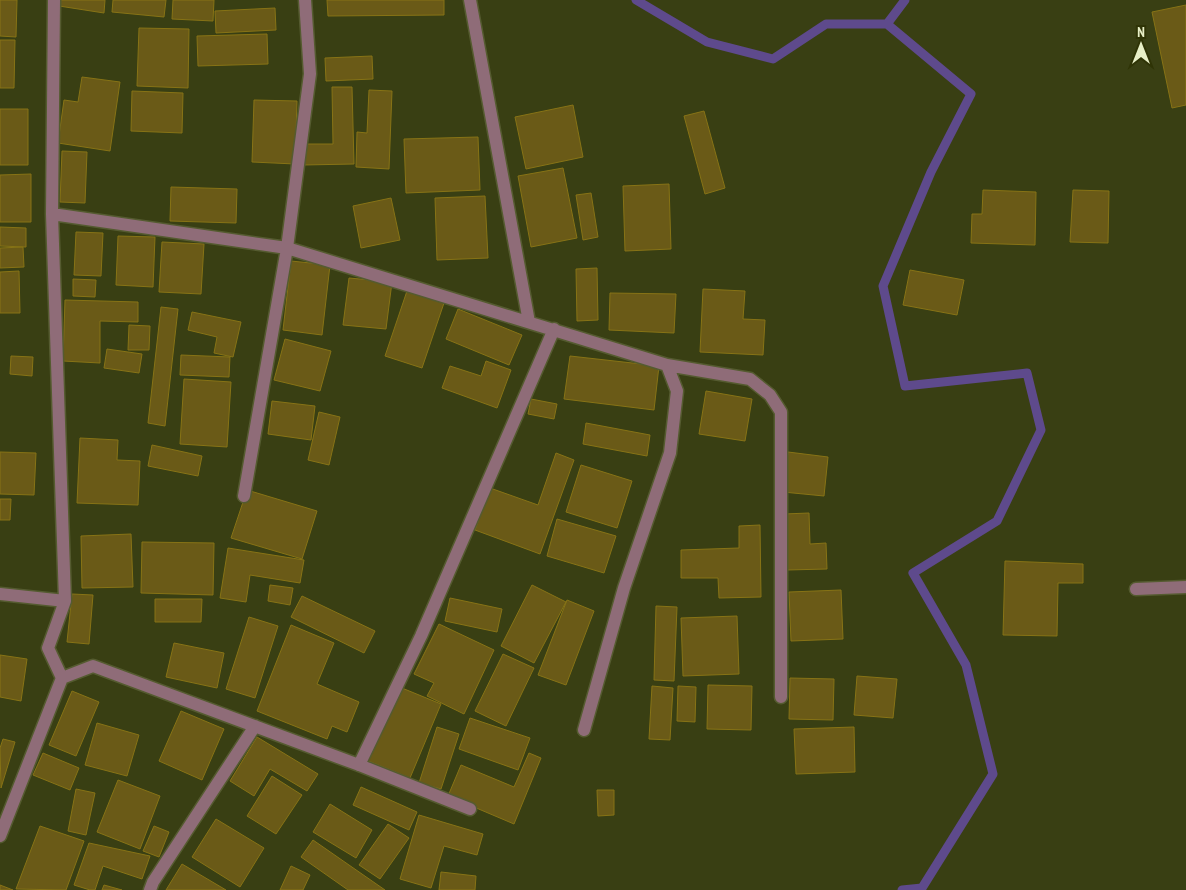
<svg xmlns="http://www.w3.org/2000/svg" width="1186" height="890" font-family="'PT Sans Narrow',sans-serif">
  <rect width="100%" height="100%" fill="#393f13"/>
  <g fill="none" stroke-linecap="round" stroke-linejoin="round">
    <!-- stream -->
    <path stroke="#5e4a8c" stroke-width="9" d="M636 0 707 42 773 59 826 24H887L971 94 931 172 883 286 905 386 1027 373 1041 430 997 521 913 573 966 665 993 774 922 888 902 890
      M887 24 905 0"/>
  </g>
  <!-- building -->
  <path fill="#6a5a17" stroke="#877316" d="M0 0H17L16 37 0 36Z
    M59 0H105L104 13 59 6Z
    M113 0H166L164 17 112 12Z
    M173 0H214L213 21 172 19Z
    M327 0H444V15L328 16Z
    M1186 5V105L1172 108 1152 12Z
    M275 8 276 30 216 33 215 11Z
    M139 28 189 29 188 88 137 86Z
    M267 34 268 64 198 66 197 36Z
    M0 40H15L14 88H0Z
    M372 56 373 79 326 81 325 58Z
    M82 77 120 82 110 151 58 143 64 100 78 102Z
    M332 87H352L354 164 303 165 302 144H333Z
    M369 90 392 91 389 169 356 167 357 132 367 133Z
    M132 91 183 93 182 133 131 131Z
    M254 100 297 101 295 164 252 162Z
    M573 105 583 157 526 169 515 117Z
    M0 109H28V165H0Z
    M704 111 725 188 705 194 684 116Z
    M478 137 480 190 406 193 404 139Z
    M62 151 87 152 85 203 60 202Z
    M563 168 577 238 531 247 518 176Z
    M31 174V222H0V175Z
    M669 184 671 249 625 251 623 186Z
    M171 187 237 189 236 223 170 221Z
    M983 190 1036 192 1035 245 971 243 972 214H982Z
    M1073 190 1109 191 1108 243 1070 242Z
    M591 193 598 237 583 240 576 195Z
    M485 196 488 258 437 260 435 198Z
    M391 198 400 240 361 248 353 206Z
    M0 227 26 228V247L0 246Z
    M76 232 103 233 101 276 74 275Z
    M118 236 155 237 153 287 116 285Z
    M162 242 204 244 201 294 159 292Z
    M23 247 24 267 0 268V248Z
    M291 261 330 265 322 335 283 330Z
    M597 268 598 320 577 321 576 269Z
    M910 270 964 280 957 315 903 305Z
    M19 271 20 313H0V272Z
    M349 278 392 282 386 329 343 325Z
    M73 279 96 280 95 297 73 296Z
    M408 288 445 300 422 368 385 356Z
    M703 289 745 291 743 319 765 320 763 355 700 352Z
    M610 293 676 294 674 333 609 330Z
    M65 300 138 302V322L100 321V363L63 361Z
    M161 307 178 309 165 426 148 423Z
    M458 309 522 335 509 365 446 339Z
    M192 312 241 322 233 357 214 353 217 337 188 330Z
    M129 325 150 326 149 350H128Z
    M285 339 331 351 320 391 274 380Z
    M107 349 142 354 139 373 104 368Z
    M181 355 230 357 229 377 180 375Z
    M11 356 33 357 32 376 10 374Z
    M570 356 659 366 654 410 564 399Z
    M486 361 511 370 497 408 442 388 450 366 481 376Z
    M184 379 231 382 227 447 180 444Z
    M706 391 752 399 745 441 699 434Z
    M531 399 557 404 554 419 528 414Z
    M272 401 315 406 311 440 268 434Z
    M319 412 340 417 329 465 308 460Z
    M586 423 650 435 647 456 583 444Z
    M80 438 118 440 117 460 140 461 138 505 77 503Z
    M152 445 202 456 198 476 148 466Z
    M0 452 36 453 34 495 0 494Z
    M788 452 828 457 824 496 783 492Z
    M556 453 574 460 540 554 475 530 490 488 538 505Z
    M581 465 632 481 617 528 566 512Z
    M247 490 317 511 302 559 231 538Z
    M0 499H11L10 520H0Z
    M809 513 810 544 826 543 827 569 787 570 784 514Z
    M557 519 616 536 604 573 547 556Z
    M760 525 761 597 719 598 718 578H681V550L739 548V526Z
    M131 534 133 587 82 588 81 536Z
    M142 542 214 543 213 595 141 593Z
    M228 548 304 560 300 583 250 575 246 602 220 598Z
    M1005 561 1083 564V583H1058L1057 636 1003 635Z
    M270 585 293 588 290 605 268 601Z
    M532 585 566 602 534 663 501 646Z
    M841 590 843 639 791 641 789 592Z
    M72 594 93 595 89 644 67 642Z
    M302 596 375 631 364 653 291 617Z
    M450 598 502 609 497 632 445 621Z
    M155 599H202L201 622H155Z
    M567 600 594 611 566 685 538 675Z
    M656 606 677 607 674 681 654 680Z
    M737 616 739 674 683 676 681 618Z
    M249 617 278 626 255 698 226 689Z
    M439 624 494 650 464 714 427 696 434 683 414 674Z
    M291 625 334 643 317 684 359 702 347 732 332 726 327 739 257 711Z
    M174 643 224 653 217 688 166 677Z
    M503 654 534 668 506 726 475 711Z
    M0 655 27 659 21 701 0 697Z
    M857 676 897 679 893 718 854 715Z
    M790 678 834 679 833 720 789 719Z
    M708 685 752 686 751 730 707 729Z
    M397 686 441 704 410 778 366 760Z
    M652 686 673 688 670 740 649 739Z
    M678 686 696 687 695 722 677 721Z
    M72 691 99 702 76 756 49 745Z
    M181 711 224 729 202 780 159 761Z
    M470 718 530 738 518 770 459 749Z
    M97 723 139 735 127 776 85 765Z
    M437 727 459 734 441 789 419 783Z
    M854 727 855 772 796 774 794 729Z
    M257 737 318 774 307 791 270 769 254 796 230 781Z
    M3 739 15 742 1 788 0 748Z
    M43 753 79 768 70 790 33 775Z
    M529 753 541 758 514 824 448 796 461 765 514 787Z
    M272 776 302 795 276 834 247 816Z
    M118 780 160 796 140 849 97 832Z
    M361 787 417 812 409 830 353 805Z
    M76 789 95 793 86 835 68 831Z
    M597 790H614V815L598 816Z
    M330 804 372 830 356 858 313 832Z
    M419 815 483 834 477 855 444 846 431 888 400 879Z
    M216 819 264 848 240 887 192 857Z
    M388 824 409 838 380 879 359 865Z
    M40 826 84 841 66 890 16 889Z
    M154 826 169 832 159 857 143 851Z
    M313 840 385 890H348L301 857Z
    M89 843 150 856 142 879 103 866 95 890H90L74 885Z
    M182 864 226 890H166Z
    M291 866 310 875 303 890H280Z
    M441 872 476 876 475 890H439Z
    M0 885 13 890H0Z
    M104 885 122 890H102Z"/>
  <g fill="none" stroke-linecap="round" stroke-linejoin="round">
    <!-- minor casing -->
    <g stroke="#555b30" stroke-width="15">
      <path id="minor" d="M54 0 52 214 65 601 48 648 62 678 93 666 359 765 470 809
        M470 0 529 322
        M52 214 287 248 667 365 677 391 670 453 624 588 584 730
        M667 365 750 379 770 395 781 412V697
        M244 496 287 248 310 74 305 0
        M1136 589 1186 587
        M0 594 65 601
        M359 765 421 636 554 329
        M0 836 62 678
        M150 890 153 882 255 726"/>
    </g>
    <!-- minor -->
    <use href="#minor" stroke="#8f6c78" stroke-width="12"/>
  </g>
  <!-- north arrow -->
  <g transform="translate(1141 45)" stroke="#2f3406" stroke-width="4" paint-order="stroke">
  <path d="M0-4L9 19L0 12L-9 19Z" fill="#e8efc7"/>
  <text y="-8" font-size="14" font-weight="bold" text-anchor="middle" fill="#e8efc7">N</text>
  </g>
</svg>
